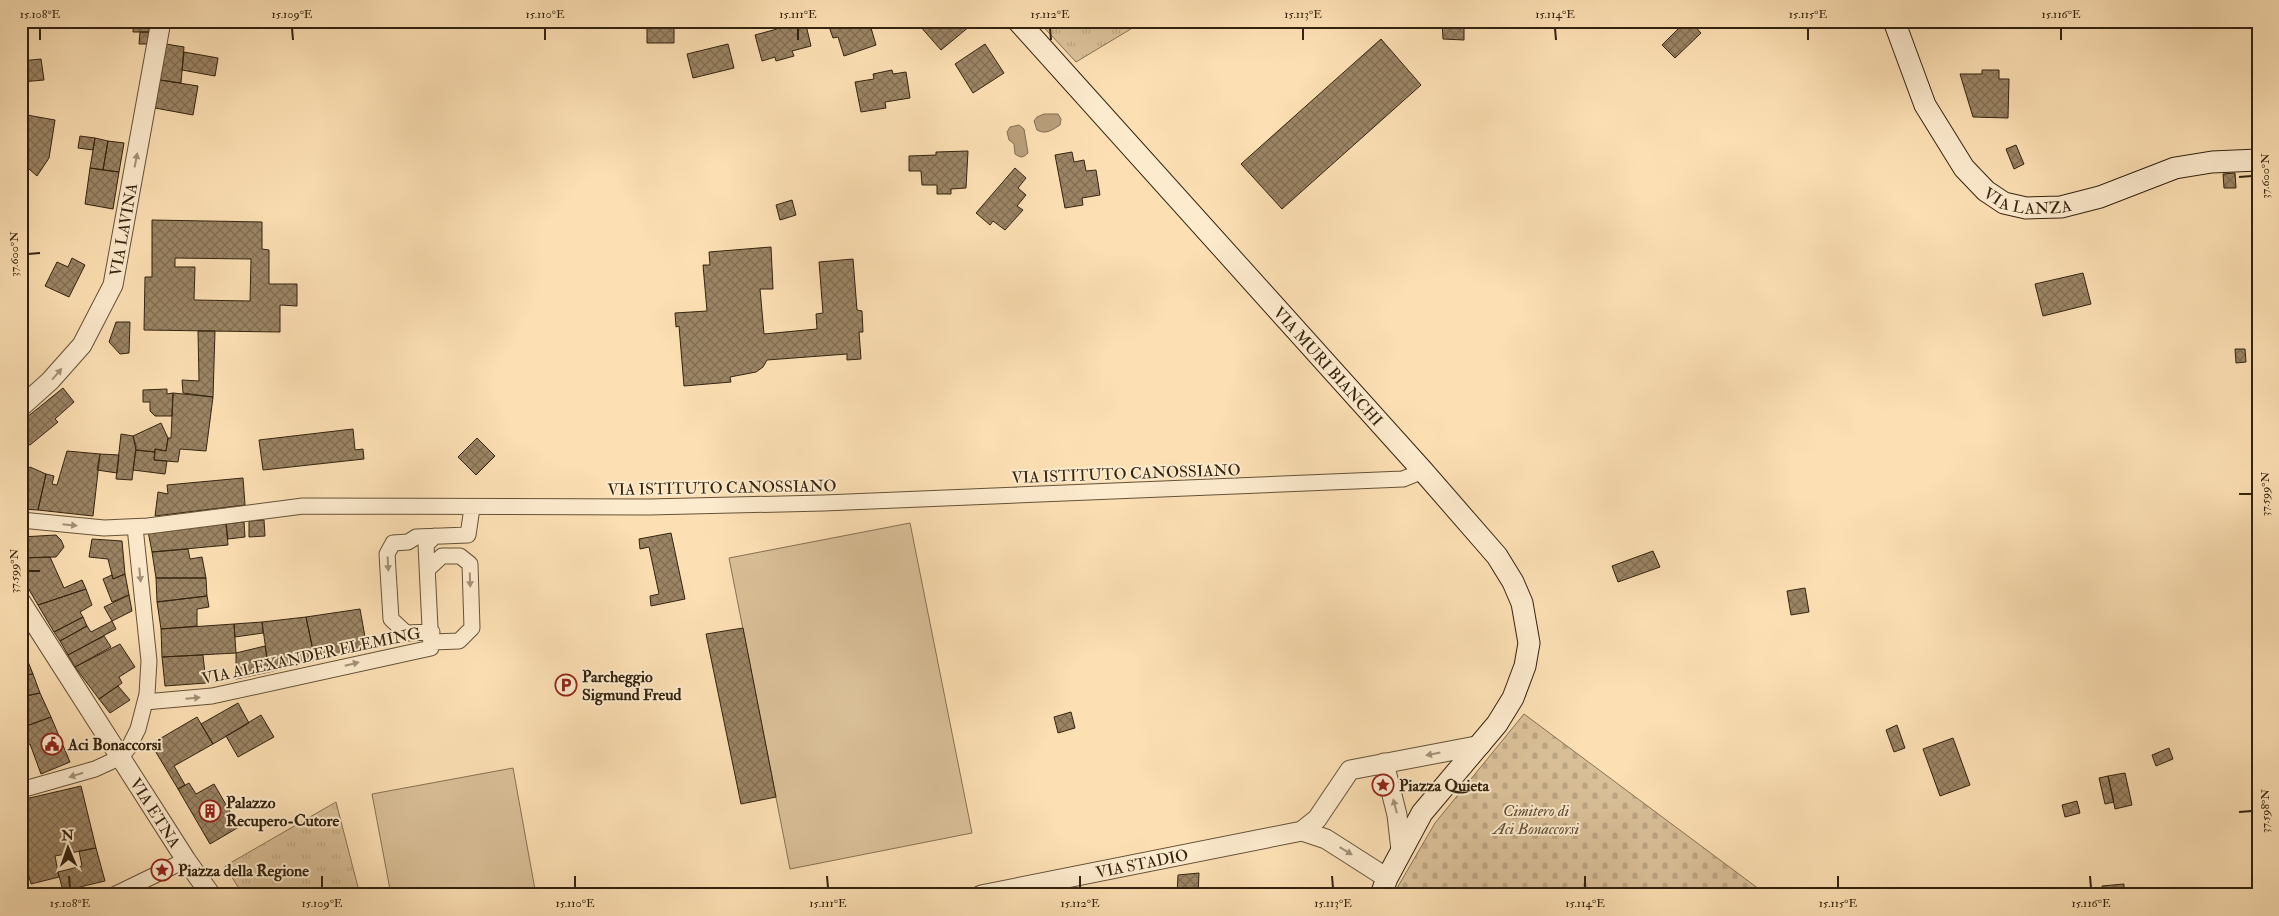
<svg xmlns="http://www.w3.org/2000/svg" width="2279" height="916" font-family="'IM FELL Double Pica',serif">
  <defs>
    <pattern id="grass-tufts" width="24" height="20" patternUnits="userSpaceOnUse" patternTransform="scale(1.25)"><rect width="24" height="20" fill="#dac098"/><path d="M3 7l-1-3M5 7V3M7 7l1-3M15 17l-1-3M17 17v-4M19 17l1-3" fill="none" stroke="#bca582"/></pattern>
    <pattern id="cemetery-stones" width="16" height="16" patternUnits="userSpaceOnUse" patternTransform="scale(1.25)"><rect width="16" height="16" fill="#dac098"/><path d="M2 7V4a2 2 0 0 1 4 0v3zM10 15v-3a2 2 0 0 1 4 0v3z" fill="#bca582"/></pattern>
    <pattern id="building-cross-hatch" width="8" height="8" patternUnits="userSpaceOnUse" patternTransform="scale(1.25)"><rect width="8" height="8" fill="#9c8565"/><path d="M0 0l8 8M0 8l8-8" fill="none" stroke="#806c52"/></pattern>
  </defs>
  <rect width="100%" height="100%" fill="#fce0b4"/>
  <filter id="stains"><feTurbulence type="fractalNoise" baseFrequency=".004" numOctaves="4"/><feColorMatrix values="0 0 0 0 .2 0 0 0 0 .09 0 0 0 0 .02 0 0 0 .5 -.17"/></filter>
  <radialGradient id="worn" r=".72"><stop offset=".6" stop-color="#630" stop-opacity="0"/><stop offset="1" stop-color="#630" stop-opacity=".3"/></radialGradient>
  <!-- grass -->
  <path fill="url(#grass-tufts)" stroke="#867254" d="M1038 21H1144L1076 62Z
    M336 802 360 895H243L225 866Z"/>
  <!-- cemetery -->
  <path fill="url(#cemetery-stones)" stroke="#867254" d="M1524 714 1767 895H1393L1435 823Z"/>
  <!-- pitch -->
  <path fill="#dac098" stroke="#867254" d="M910 523 972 833 790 869 729 558Z
    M513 768 536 895H458V893L391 895 372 794Z"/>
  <!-- water -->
  <path fill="#b8a07c" stroke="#836e50" d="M1044 114H1058L1061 119 1060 125C1052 130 1046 135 1037 130L1034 121 1037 117Z
    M1019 125 1024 129 1028 153C1023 158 1021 158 1015 154L1014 144 1009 140 1007 132 1010 127Z"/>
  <!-- building -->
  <path fill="url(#building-cross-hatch)" stroke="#33230f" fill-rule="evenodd" d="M134 21H150L149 32H133Z
    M647 21H674V43H647Z
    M782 21H805L811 46 792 51 794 56 776 61 775 57 762 61 755 35 777 29 776 23Z
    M827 21H869L876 45 844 56 838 37 833 38Z
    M923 21H966L970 26 941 50 919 25Z
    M1442 21H1464V40L1443 39Z
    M1686 21H1690L1701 33 1675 58 1662 45Z
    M1690 21H1706L1698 29Z
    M140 32H149L147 44H139Z
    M1381 39 1421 85 1282 209 1241 164Z
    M166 44 184 47 181 83 160 80Z
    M728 44 734 68 693 78 687 54Z
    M985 44 1004 73 973 93 955 64Z
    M184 52 218 58 215 76 182 70Z
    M41 59 44 80 21 82V61Z
    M892 70 893 74 906 72 910 98 885 102 886 108 861 112 855 82 874 79 873 74Z
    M1982 70H1999V79H2009L2008 118 1973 117 1960 74H1982Z
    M160 80 198 86 193 115 155 108Z
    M21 114 55 120 49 158 37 176 21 162Z
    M80 136 95 138 93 150 78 148Z
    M95 138 108 141 103 170 90 168Z
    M108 141 124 143 119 172 103 170Z
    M2016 145 2024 164 2014 169 2006 149Z
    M968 151 966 188 951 189V194H937V185H922L921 171H909V156L936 155V152Z
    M1072 152 1074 162 1084 160 1086 171 1096 170 1100 195 1082 198 1083 205 1065 208 1055 155Z
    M90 168 119 172 113 209 85 204Z
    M1015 168 1026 178 1018 188 1026 195 1017 206 1023 210 1005 230 993 221 990 225 976 213Z
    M2235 173 2236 188H2224L2223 174Z
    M792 200 796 215 780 220 776 205Z
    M152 220 262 222V249L269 250V284H297V306L280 305V332L144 330 145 277H152ZM175 258 251 259 250 301 194 300 195 267H175Z
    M771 247 773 289H760L764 334 817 329 816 314 823 313 819 262 853 259 857 310 862 311 863 332H859L861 359 847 360V354L767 360 763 367 756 372 730 377 731 382 684 386 679 326 676 327 675 313 707 311 703 265H710L709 252Z
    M72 258 85 265 69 297 45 286 57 262 68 267Z
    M2083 273 2091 304 2043 316 2035 284Z
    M116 322H130L129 353 120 354 109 342Z
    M198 331H215L213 397 183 393 182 380 199 381Z
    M2235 349H2245L2246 362 2236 363Z
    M63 388 74 402 55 419 58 422 30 445 21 441V422Z
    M167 389V394L173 393 172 416H155L150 411V402H143V390Z
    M173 393 213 397 206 451 180 449 178 462 154 460 155 449 166 451 168 438H171Z
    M161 423 168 438 166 451 155 449V452L136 450 133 436Z
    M353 429 355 450 363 449 364 459 263 470 259 440Z
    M121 434 133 436 136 446 132 480 116 479Z
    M477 438 495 456 476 475 458 457Z
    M136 450 155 452 154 460 167 461 165 474 133 470Z
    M67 451 100 454 93 516 38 510 46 474 54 476 52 484 57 485Z
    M100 454 119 455 117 473 97 470Z
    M30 467 46 474 38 510 21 509V475Z
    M243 478 245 505 155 516 158 492 168 494 167 485Z
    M264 520 265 536 249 537V521Z
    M244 522 245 537 228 539 226 524Z
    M226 524 228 545 152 552 148 531Z
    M671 533 685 599 651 606 650 596 659 594 649 547 640 549 639 539Z
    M56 535 61 540 64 547 56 557 21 558V537Z
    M92 539 122 541 125 574 113 579 108 559 89 557Z
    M188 549 190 559 202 557 206 578H156L152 552Z
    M1653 551 1660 567 1618 582 1612 566Z
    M50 557 64 588 82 580 86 589 38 605 21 576V558Z
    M125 574 129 595 112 602 103 579 112 575 113 579Z
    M156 578H206L207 596 157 602Z
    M1805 588 1809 612 1791 615 1787 591Z
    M86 589 92 605 80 612 83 617 54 632 38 605Z
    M129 595 132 611 112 621 104 607Z
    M207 596 209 607 197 609V626L161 629 157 602Z
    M360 609 367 648 315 660 306 617Z
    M83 617 87 626 60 641 54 632Z
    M306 617 315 660 269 672 262 622Z
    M112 621 116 629 68 655 60 641 87 626 91 632Z
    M262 622 263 633 235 637 234 624Z
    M234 624 236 653 162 657 161 629Z
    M743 628 776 797 741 804 706 634Z
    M104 636 111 647 75 667 68 655Z
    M120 644 135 667 119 677 122 683 99 699 75 667Z
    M265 646 269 672 236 679V653Z
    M21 647H22L33 674 21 676Z
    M203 655 206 683 165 686 162 657Z
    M33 674 40 693 21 697V676Z
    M118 686 130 700 110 713 99 699Z
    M40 693 51 717 21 728V697Z
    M238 703 249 723 213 744 201 724Z
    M1071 712 1075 728 1058 733 1054 717Z
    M261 715 274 737 238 757 226 736Z
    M51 717 70 762 41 774 30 744 22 747 21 728Z
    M197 717 213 744 174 766 185 785 178 789 151 744Z
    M1897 725 1905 748 1894 752 1886 730Z
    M1953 738 1970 785 1940 796 1923 749Z
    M2169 748 2173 759 2156 766 2152 755Z
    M2125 773 2132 805 2115 809 2108 776Z
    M2108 776 2114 802 2105 804 2099 778Z
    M189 783 196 794 214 784 239 827 210 844 178 789Z
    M81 786 96 848 55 856 59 877 31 884 25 862 21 863V800Z
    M2077 801 2080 813 2065 817 2062 805Z
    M96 848 105 881 63 891 58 872 82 866 79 851Z
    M1199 873 1198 895H1177L1178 875Z
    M2124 884V895H2103L2102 886Z"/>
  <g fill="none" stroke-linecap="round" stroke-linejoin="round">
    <!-- minor casing -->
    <g stroke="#655238" stroke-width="17">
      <path id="minor" d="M21 520 104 528 148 526 303 506 649 507 824 503 1403 479 1423 471
        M428 569 442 556H460L470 564 472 628 459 641 432 642
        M432 632 406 633 391 619 387 554 393 543 408 542 416 537 468 535 472 508
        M145 702 212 696 431 648 426 545 435 536
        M21 790 95 769 121 757 129 747 138 729 147 694 149 661 135 527
        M114 895 186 860"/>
    </g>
    <!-- tertiary casing -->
    <g stroke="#655238" stroke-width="21">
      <g id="tertiary">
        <path id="s1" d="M21 407 50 381 82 345 113 285 161 21"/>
        <path id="s2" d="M21 602 186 860 211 895"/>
        <path d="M1384 763 1397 815 1401 850"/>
        <path d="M1302 831 1326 839 1387 878"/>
        <path id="s3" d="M981 895 1302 831 1317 819 1350 770 1481 745"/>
      </g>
    </g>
    <!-- secondary casing -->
    <g stroke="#33230f" stroke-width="23">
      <g id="secondary">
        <path id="s4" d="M1018 21 1423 471 1497 556 1513 582 1522 603 1529 643 1525 666 1513 698 1497 724 1422 813 1387 878 1381 895"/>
        <path id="s5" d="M1894 21 1925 105 1964 168 1986 191 2004 203 2026 208 2061 207 2100 197 2175 168 2212 162 2258 160"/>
      </g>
    </g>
    <!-- minor -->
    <use href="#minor" stroke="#fdebce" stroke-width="15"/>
    <!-- tertiary -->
    <use href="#tertiary" stroke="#fdebce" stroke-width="19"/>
    <!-- secondary -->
    <use href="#secondary" stroke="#fdebce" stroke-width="21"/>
  </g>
  <!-- one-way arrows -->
  <defs><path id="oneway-solid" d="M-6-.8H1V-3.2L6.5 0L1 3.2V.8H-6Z" transform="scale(1.25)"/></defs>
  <g fill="#a29178">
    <use href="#oneway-solid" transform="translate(136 160) rotate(-79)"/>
    <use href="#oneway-solid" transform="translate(57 374) rotate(-49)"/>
    <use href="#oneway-solid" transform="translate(70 525) rotate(6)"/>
    <use href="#oneway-solid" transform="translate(388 564) rotate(87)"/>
    <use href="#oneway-solid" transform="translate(140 575) rotate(84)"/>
    <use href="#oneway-solid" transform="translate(470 580) rotate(88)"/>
    <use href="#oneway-solid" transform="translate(352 664) rotate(-14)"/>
    <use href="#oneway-solid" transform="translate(193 698) rotate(-5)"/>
    <use href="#oneway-solid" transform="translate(1433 754) rotate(169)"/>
    <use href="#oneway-solid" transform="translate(76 775) rotate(163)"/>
    <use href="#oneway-solid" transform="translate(1395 806) rotate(-105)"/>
    <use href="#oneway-solid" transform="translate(1346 851) rotate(31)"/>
  </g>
  <!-- ticks -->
  <path fill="none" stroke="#33230f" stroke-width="2" d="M40 28V40M292 28 293 40M545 28V40M798 28V40M1050 28 1051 40M1303 28V40M1555 28 1556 40M1808 28V40M2061 28V40M2239 177 2252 176M28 254 40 253M2239 494H2252M28 571H40M2239 812 2252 811M69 876 70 888M322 876V888M575 876V888M827 876 828 888M1080 876V888M1332 876 1333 888M1585 876V888M1838 876V888M2090 876 2091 888"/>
  <!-- icons -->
  <defs>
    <g id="parking-ring" transform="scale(1.125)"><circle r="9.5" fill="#fdebce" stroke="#8f2418" stroke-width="1.5"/><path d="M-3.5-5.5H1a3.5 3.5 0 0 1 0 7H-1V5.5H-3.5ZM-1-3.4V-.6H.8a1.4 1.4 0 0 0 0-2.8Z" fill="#8f2418"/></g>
    <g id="civic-ring" transform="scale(1.125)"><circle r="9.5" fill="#fdebce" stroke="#8f2418" stroke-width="1.5"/><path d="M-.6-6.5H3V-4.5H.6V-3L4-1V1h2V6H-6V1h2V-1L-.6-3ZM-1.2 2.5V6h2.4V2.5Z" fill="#8f2418"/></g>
    <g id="sight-ring" transform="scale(1.125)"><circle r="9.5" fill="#fdebce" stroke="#8f2418" stroke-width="1.5"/><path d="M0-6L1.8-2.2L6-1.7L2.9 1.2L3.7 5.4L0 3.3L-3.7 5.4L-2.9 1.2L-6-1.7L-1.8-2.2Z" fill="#8f2418"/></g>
    <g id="building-ring" transform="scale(1.125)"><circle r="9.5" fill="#fdebce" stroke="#8f2418" stroke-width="1.5"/><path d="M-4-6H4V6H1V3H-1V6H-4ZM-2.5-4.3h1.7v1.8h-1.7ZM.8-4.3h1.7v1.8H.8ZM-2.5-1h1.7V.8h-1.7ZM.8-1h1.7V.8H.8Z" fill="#8f2418"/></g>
  </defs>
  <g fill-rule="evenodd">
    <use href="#parking-ring" x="566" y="685"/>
    <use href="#civic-ring" x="52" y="744"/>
    <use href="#sight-ring" x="1383" y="785"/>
    <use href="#building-ring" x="210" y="811"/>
    <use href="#sight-ring" x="162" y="870"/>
  </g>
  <g text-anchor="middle" stroke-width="4" stroke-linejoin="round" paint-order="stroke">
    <!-- street labels -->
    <g font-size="16" fill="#33230f" stroke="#fdebce">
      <text dy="6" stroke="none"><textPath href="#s5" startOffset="240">VIA LANZA</textPath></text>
      <text dy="6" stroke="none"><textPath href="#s1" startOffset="211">VIA LAVINA</textPath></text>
      <text dy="6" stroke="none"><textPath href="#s4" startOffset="464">VIA MURI BIANCHI</textPath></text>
      <text transform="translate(1126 473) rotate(-2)" y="6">VIA ISTITUTO CANOSSIANO</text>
      <text transform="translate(722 487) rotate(-1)" y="6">VIA ISTITUTO CANOSSIANO</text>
      <text transform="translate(311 655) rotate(-12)" y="6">VIA ALEXANDER FLEMING</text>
      <text dy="6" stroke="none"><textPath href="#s2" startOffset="250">VIA ETNA</textPath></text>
      <text dy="6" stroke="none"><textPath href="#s3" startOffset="164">VIA STADIO</textPath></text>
    </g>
    <!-- poi labels -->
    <g font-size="16" font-weight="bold" fill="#33230f" stroke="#fdebce" text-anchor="start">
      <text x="582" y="682">Parcheggio<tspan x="582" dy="18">Sigmund Freud</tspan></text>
      <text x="68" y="750">Aci Bonaccorsi</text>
      <text x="1399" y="791">Piazza Quieta</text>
      <text x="226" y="808">Palazzo<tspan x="226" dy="18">Recupero-Cutore</tspan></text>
      <text x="178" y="876">Piazza della Regione</text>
    </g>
    <!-- park labels -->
    <g font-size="16" font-style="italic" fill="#5d4a31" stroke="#fdebce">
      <text x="1536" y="816">Cimitero di<tspan x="1536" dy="18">Aci Bonaccorsi</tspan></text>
    </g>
  </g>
  <!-- margin -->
  <rect width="2279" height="916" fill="none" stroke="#fce0b4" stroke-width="55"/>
  <!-- north arrow -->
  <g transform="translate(68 848) rotate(358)" stroke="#fdebce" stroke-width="4" paint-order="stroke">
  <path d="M0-4L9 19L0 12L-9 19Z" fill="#33230f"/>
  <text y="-8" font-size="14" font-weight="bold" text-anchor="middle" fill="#33230f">N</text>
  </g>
  <rect x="28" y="28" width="2224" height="860" fill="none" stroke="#33230f" stroke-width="2"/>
  <g font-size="12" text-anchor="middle" fill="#33230f">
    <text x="40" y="18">15.108°E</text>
    <text x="292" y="18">15.109°E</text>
    <text x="545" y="18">15.110°E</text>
    <text x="798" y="18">15.111°E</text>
    <text x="1050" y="18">15.112°E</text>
    <text x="1303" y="18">15.113°E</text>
    <text x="1555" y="18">15.114°E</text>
    <text x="1808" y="18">15.115°E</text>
    <text x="2061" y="18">15.116°E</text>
    <text transform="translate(2265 176) rotate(-90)" y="4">37.600°N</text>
    <text transform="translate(14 254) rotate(-90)" y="4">37.600°N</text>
    <text transform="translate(2265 494) rotate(-90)" y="4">37.599°N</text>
    <text transform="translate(14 571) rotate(-90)" y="4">37.599°N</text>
    <text transform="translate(2265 811) rotate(-90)" y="4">37.598°N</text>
    <text x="70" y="907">15.108°E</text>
    <text x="322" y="907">15.109°E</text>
    <text x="575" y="907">15.110°E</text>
    <text x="828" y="907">15.111°E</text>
    <text x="1080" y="907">15.112°E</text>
    <text x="1333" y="907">15.113°E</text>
    <text x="1585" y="907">15.114°E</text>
    <text x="1838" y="907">15.115°E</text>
    <text x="2091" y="907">15.116°E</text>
  </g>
  <rect width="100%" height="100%" filter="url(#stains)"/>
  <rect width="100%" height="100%" fill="url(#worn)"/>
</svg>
